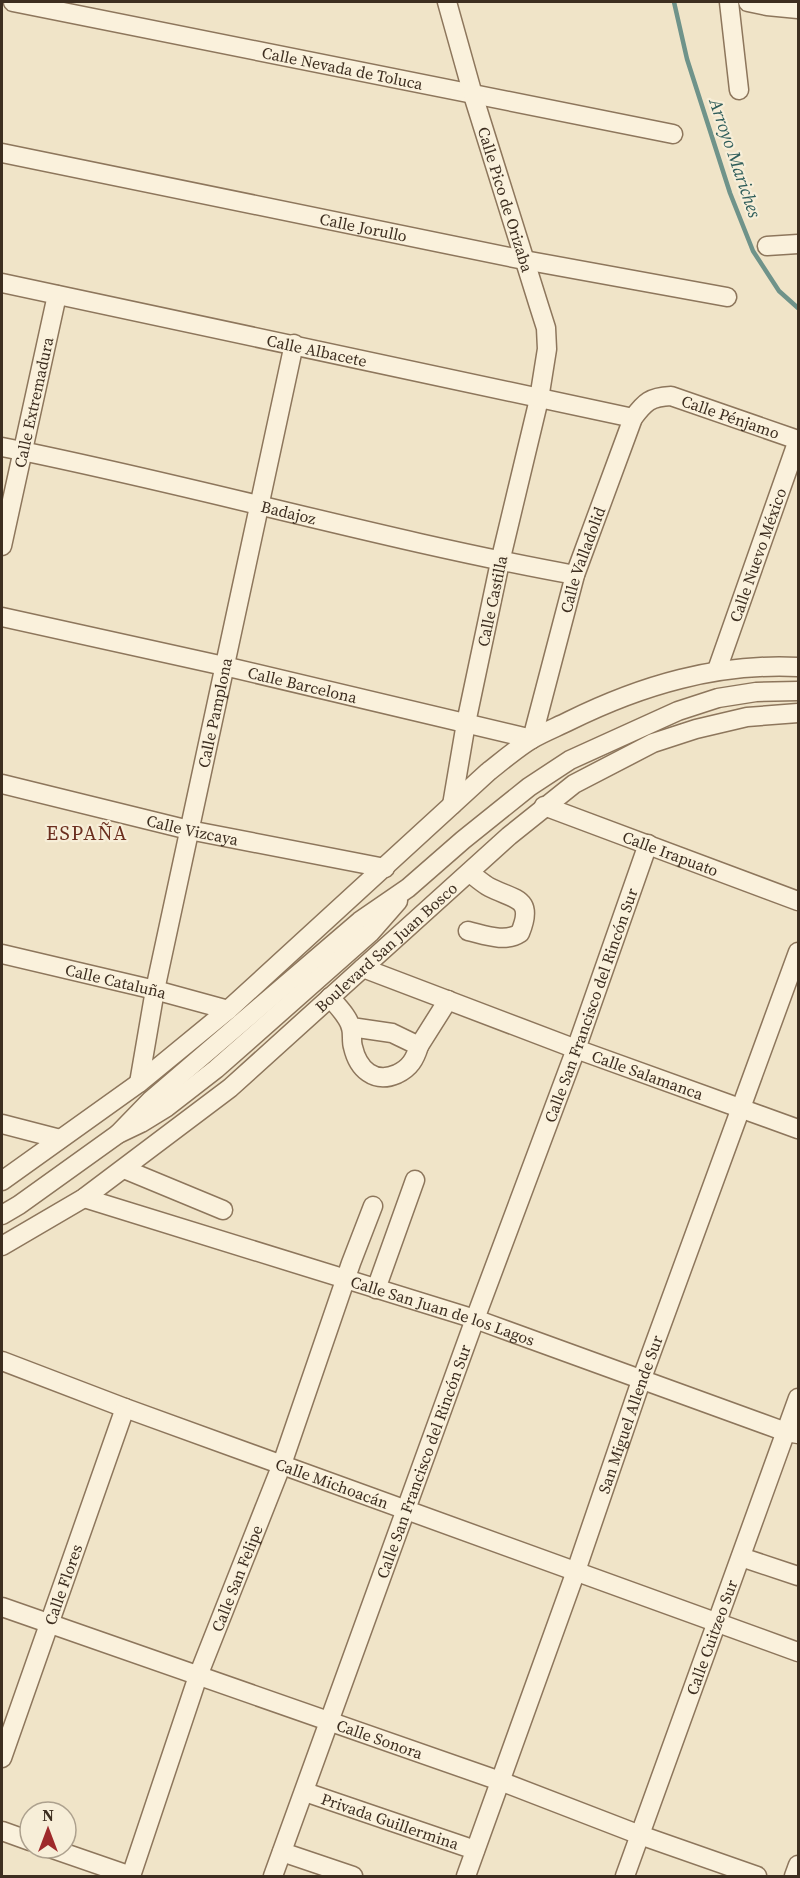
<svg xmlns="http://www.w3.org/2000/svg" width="800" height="1878" font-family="'Source Serif 4',serif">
  <rect width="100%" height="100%" fill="#f0e4c8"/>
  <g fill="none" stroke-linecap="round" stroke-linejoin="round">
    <!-- stream -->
    <path stroke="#6f938a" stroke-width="4.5" d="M674 2 687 59 730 193 753 251 779 291 798 308"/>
    <!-- minor casing -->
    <g stroke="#8d765c" stroke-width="21">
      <g id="minor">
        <path id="s1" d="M13 2 673 134"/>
        <path id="s2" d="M447 2 473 95 539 306 546 328 547 349 539 399 500 562 466 723 452 805"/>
        <path d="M729 2 739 90"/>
        <path d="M748 2 767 6 798 9"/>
        <path id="s3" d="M2 153 524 260 727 297"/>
        <path d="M767 246 798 244"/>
        <path id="s4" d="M2 283 633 418"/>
        <path id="s5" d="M2 447C194 485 382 540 575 575"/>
        <path id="s6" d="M2 546 57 295"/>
        <path id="s7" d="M2 617 224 666 532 739 575 575 633 418C645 402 650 397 671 396L798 440"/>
        <path id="s8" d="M717 670 798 440"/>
        <path id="s9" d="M2 784 189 830 385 868"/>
        <path id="s10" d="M544 806 798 901"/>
        <path d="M468 931C485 935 505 943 520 933 535 897 514 900 489 887 482 883 476 877 469 873"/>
        <path id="s11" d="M2 954 155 990 228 1010"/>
        <path id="s12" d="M363 968 576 1049 798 1129"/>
        <path d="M330 997C337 1006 349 1017 351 1028 353 1034 351 1041 353 1047 358 1069 374 1084 397 1074 410 1068 415 1059 419 1046L392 1033 351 1027"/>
        <path d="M419 1046 448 1000"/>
        <path id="s13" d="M139 1083 155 990 294 344"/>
        <path d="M2 1124 60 1139"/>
        <path d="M118 1134 151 1100 360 921 408 888 463 840 529 787 570 760 678 711 718 698 756 692 798 691"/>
        <path d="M124 1169 223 1210"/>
        <path d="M2 1181 139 1083 228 1010 488 772C502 761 517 748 532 739 544 732 557 727 569 721 642 685 717 663 798 667"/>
        <path id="s14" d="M84 1198 475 1319 786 1432 798 1434"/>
        <path d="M2 1215 19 1205 118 1134 141 1123 167 1107 216 1069 370 933 398 901"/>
        <path id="s15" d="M2 1246 84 1198 230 1088 509 836 574 784 653 743 696 729 747 717 798 713"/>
        <path d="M376 1289 415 1180"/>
        <path id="s16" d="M2 1361 125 1408 798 1652"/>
        <path d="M741 1557 798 1576"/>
        <path id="s17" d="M2 1607 500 1781 640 1835 757 1876"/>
        <path id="s18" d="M2 1758 125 1408"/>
        <path id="s19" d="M305 1792 475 1850"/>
        <path d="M2 1831 30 1841"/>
        <path d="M50 1848 131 1876"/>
        <path d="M282 1852 353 1876"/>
        <path id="s20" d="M131 1876 198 1676 282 1464 351 1263 373 1206"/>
        <path id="s21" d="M273 1876 475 1319 576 1049 648 844"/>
        <path id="s22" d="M466 1876 576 1571 642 1378 798 952"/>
        <path id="s23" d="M625 1876 798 1398"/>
        <path d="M794 1876 798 1865"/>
      </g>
    </g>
    <!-- minor -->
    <use href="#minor" stroke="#faf1dc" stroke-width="18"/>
  </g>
  <g text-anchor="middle" stroke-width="4.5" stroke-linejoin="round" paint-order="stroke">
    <!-- street labels -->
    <g font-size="16" fill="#3d2e20" stroke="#f7eed8">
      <text dy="6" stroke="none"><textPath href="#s1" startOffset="336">Calle Nevada de Toluca</textPath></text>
      <text dy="6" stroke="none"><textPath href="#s2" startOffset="206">Calle Pico de Orizaba</textPath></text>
      <text dy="6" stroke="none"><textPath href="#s3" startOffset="369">Calle Jorullo</textPath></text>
      <text dy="6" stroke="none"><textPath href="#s4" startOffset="322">Calle Albacete</textPath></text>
      <text dy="6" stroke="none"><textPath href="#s6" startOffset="147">Calle Extremadura</textPath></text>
      <text dy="6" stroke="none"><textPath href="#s7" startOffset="990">Calle Pénjamo</textPath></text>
      <text dy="6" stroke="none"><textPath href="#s5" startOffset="294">Badajoz</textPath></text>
      <text dy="6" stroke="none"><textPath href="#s8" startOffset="122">Calle Nuevo México</textPath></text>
      <text dy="6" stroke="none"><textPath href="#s7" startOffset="730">Calle Valladolid</textPath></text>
      <text transform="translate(492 601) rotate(-78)" y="6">Calle Castilla</text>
      <text dy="6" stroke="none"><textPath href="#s7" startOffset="308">Calle Barcelona</textPath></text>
      <text dy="6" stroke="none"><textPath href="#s13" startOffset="378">Calle Pamplona</textPath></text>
      <text dy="6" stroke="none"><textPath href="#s9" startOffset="196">Calle Vizcaya</textPath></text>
      <text dy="6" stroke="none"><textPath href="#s10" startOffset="135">Calle Irapuato</textPath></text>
      <text dy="6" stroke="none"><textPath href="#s15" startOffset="488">Boulevard San Juan Bosco</textPath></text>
      <text dy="6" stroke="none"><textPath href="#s11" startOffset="117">Calle Cataluña</textPath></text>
      <text dy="6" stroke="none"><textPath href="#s21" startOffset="927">Calle San Francisco del Rincón Sur</textPath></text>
      <text dy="6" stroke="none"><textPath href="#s12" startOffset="304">Calle Salamanca</textPath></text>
      <text dy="6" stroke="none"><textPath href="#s14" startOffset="376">Calle San Juan de los Lagos</textPath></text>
      <text dy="6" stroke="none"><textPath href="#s22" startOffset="490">San Miguel Allende Sur</textPath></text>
      <text dy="6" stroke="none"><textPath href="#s21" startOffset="441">Calle San Francisco del Rincón Sur</textPath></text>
      <text dy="6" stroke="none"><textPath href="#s16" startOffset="352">Calle Michoacán</textPath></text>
      <text dy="6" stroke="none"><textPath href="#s20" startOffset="316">Calle San Felipe</textPath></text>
      <text dy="6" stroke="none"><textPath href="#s18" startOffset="184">Calle Flores</textPath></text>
      <text dy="6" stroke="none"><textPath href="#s23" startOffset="254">Calle Cuitzeo Sur</textPath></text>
      <text dy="6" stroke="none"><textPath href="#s17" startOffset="400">Calle Sonora</textPath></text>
      <text dy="6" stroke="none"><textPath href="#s19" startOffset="90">Privada Guillermina</textPath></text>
    </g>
    <!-- water labels -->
    <g font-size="18" font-style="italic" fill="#2f5d5a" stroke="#f7eed8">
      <text transform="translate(735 158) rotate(71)" y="6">Arroyo Mariches</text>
    </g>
    <!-- quarter labels -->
    <g font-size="20" letter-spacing="1.5" fill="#6b2e1e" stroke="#f7eed8">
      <text x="87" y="840">ESPAÑA</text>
    </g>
  </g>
  <!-- border -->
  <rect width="800" height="1878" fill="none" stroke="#3d2e20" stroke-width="6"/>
  <!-- north arrow -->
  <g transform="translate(48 1830)"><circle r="28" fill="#f7eed8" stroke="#ada18e" stroke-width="1.5"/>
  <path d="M0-4.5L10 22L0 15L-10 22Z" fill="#9e2a2b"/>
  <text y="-9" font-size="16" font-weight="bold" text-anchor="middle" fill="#3d2e20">N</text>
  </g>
</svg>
